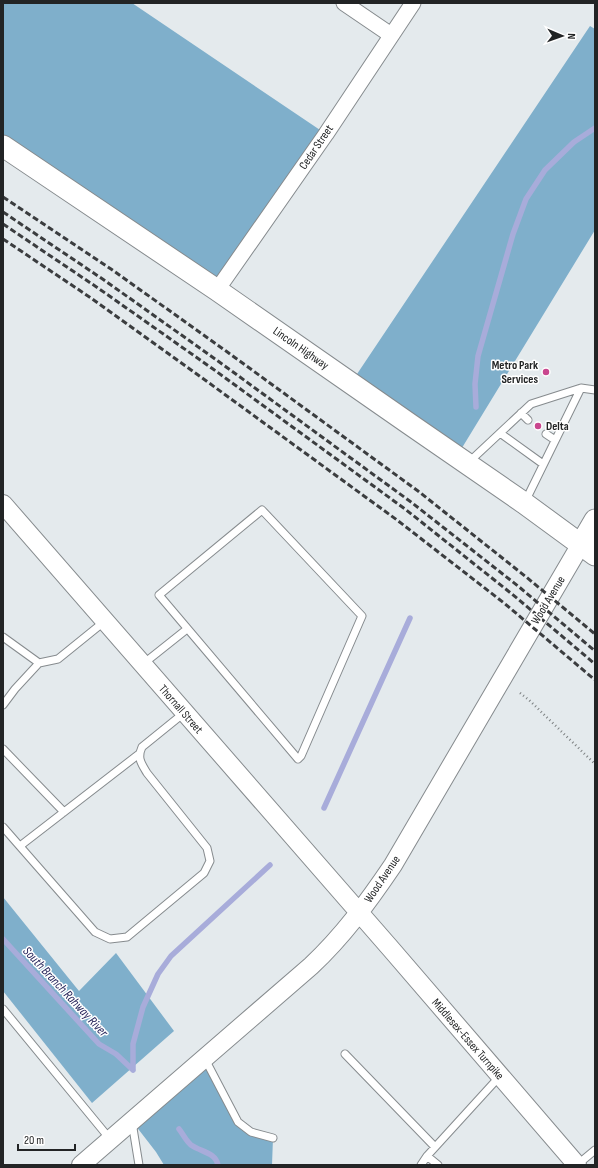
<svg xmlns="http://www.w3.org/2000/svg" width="598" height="1168" font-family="'Sofia Sans Condensed',sans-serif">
  <rect width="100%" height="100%" fill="#e4eaed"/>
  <!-- forest -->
  <path fill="#7fafcb" d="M3 3H132L326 134 217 290 3 146Z
    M590 26 595 29V230L457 456 351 383Z
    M3 897 79 991 116 953 174 1031 92 1103 3 991Z
    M204 1059 238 1122 251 1132 273 1138 272 1165H164L156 1152 132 1121Z"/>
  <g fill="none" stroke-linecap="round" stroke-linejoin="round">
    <!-- stream -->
    <path stroke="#a8acda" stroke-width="5.5" d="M476 407 475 384 478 356 513 234 526 199 545 170 574 142 595 128
      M324 808 410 618
      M3 939 99 1044 116 1054 133 1070
      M133 1070V1044L143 1007 158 974 171 956 270 865
      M179 1129C183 1134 186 1141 191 1145 201 1152 215 1152 218 1165"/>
    <!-- service casing -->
    <g stroke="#868b8e" stroke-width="9">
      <path id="service" d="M521 413 528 420
        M500 433 543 464
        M546 434 555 440
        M469 462 531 404 581 388
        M525 502 581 388 595 390
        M262 510 362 616 301 756 298 759 159 595Z
        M3 637 39 663
        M143 664 187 629
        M3 705 15 689 39 663 58 659 105 621
        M3 749 64 812
        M3 827 95 932 110 939 127 937 204 873 210 861 207 848 147 773C141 763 137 758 142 747L184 713
        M20 846 139 754
        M3 1009 110 1139
        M345 1054 435 1147
        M205 1059 238 1122 251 1132 273 1138
        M132 1122 139 1165
        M427 1156 438 1165
        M421 1165 427 1156 500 1076
        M577 1165 595 1150"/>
    </g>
    <!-- minor casing -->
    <g stroke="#868b8e" stroke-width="17">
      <path id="minor" d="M344 3 391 35
        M217 290 326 134 413 3"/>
    </g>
    <!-- tertiary casing -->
    <g stroke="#868b8e" stroke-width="20">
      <path id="tertiary" d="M3 504 391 949 577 1165
        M81 1165 311 966C343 936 368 902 393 865L581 544"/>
    </g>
    <!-- secondary casing -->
    <g stroke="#868b8e" stroke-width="23">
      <path id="secondary" d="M3 146 217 290 411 425 524 503 595 555
        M581 544 595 520"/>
    </g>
    <!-- path -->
    <path stroke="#7c8082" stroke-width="2.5" stroke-dasharray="1 3" stroke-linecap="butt" d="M520 693 529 700 595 764"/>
    <!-- service -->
    <use href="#service" stroke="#fff" stroke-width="7"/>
    <!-- minor -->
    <use href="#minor" stroke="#fff" stroke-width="15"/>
    <!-- tertiary -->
    <use href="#tertiary" stroke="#fff" stroke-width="18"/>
    <!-- secondary -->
    <use href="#secondary" stroke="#fff" stroke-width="21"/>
    <!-- rail -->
    <path stroke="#3b3d3f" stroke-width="3" stroke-dasharray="6 3" stroke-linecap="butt" d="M3 197 111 269 226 351 418 491 525 576 595 634
      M3 212 104 280 218 361 411 502 518 586 595 651
      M3 224 98 288 213 369 405 509 512 594 595 664
      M3 239 91 298 205 380 397 520 504 603 595 680"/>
  </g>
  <!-- markers -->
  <g fill="#c9468e" stroke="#fff" stroke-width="1.5">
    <circle cx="546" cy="372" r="4"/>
    <circle cx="538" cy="426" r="4"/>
  </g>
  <g text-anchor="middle" stroke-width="3" stroke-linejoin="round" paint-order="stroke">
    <!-- street labels -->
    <g font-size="12" fill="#222425" stroke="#fff">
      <text transform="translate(316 147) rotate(-56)" y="4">Cedar Street</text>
      <text transform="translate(301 348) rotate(35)" y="4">Lincoln Highway</text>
      <text transform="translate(548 600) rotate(-59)" y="4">Wood Avenue</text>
      <text transform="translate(181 709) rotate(49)" y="4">Thornall Street</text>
      <text transform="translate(382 879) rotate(-56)" y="4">Wood Avenue</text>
      <text transform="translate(468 1039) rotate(49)" y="4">Middlesex-Essex Turnpike</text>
    </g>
    <!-- poi labels -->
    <g font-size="12" font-weight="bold" fill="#222425" stroke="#fff" text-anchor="end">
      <text x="538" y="369">Metro Park<tspan x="538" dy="14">Services</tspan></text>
      <text x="546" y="430" text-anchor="start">Delta</text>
    </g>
    <!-- water labels -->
    <g font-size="13" font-style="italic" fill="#26245a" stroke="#fff">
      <text transform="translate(66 991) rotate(47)" y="5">South Branch Rahway River</text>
    </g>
  </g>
  <!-- border -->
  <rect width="598" height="1168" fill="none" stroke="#222425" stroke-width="8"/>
  <!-- north arrow -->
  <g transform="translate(562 36) rotate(92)" stroke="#ffffff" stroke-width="3" paint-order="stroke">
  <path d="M0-3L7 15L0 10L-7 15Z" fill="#222425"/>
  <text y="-6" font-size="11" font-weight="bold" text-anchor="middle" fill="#222425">N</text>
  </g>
  <!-- scale -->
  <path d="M18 1144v6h57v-6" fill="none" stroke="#222425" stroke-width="2"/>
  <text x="24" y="1144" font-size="12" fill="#222425" stroke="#ffffff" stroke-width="3" paint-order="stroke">20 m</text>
</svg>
